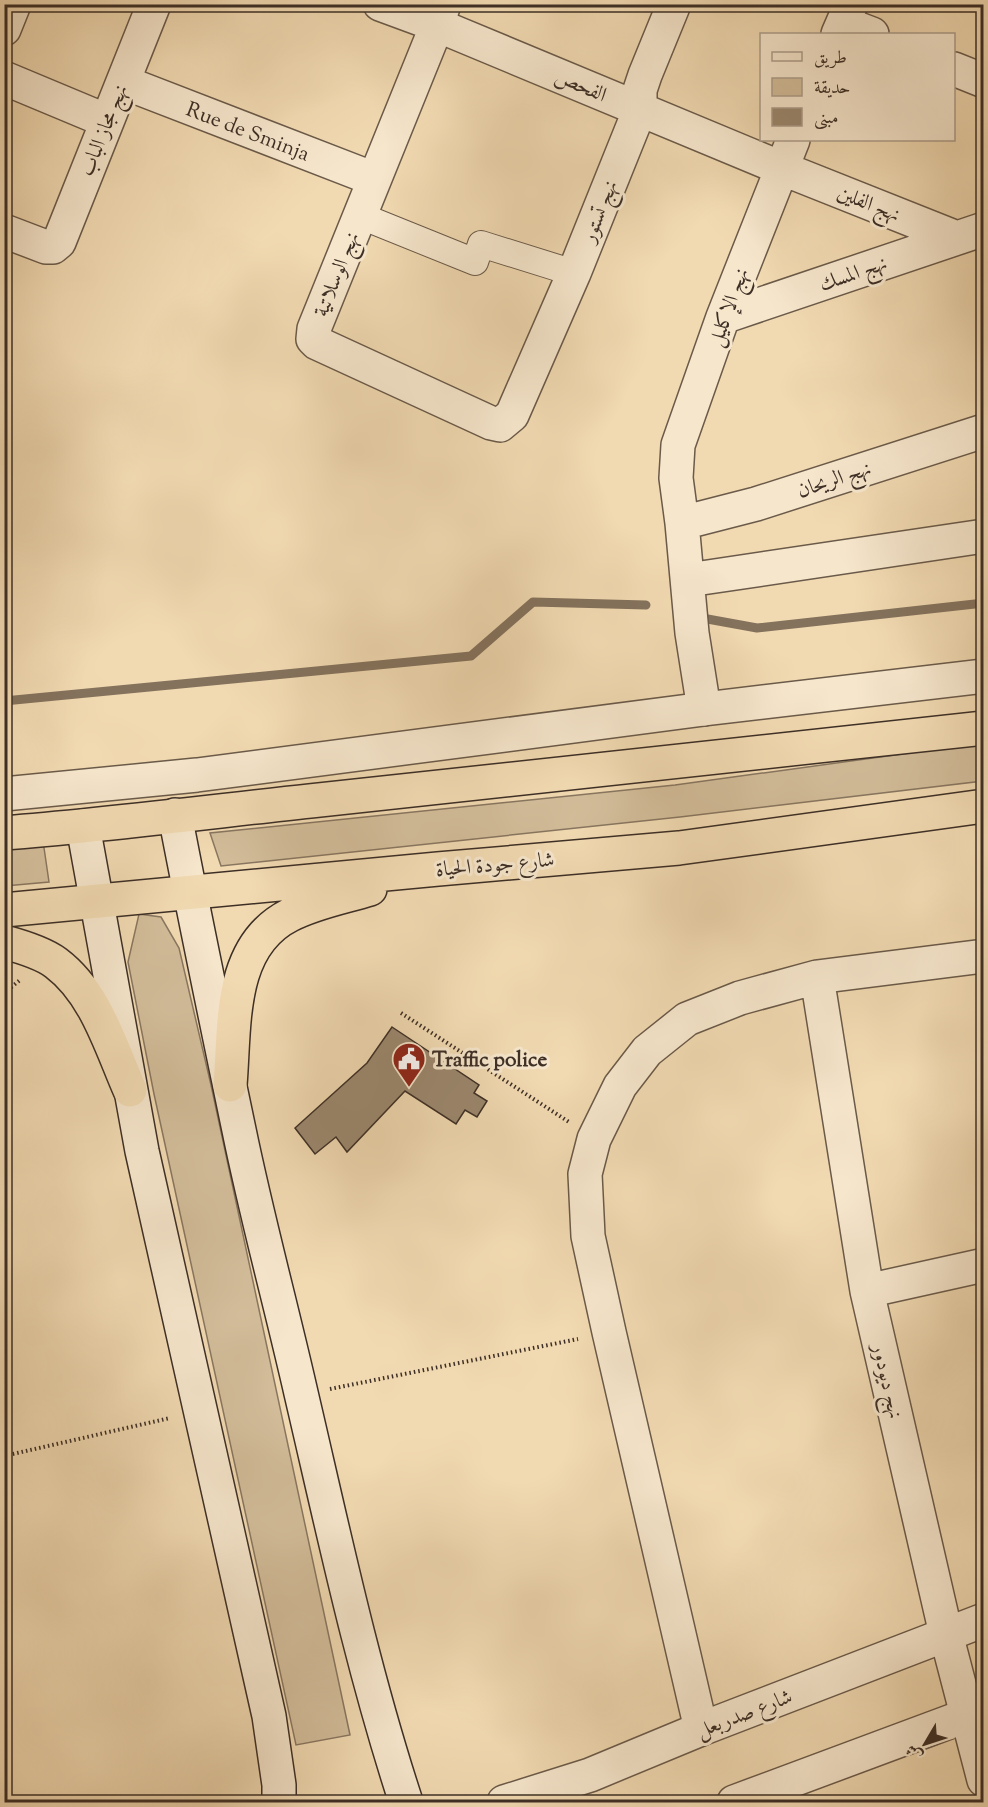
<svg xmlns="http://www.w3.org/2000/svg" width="988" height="1807" font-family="'Sorts Mill Goudy',Amiri,serif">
  <rect width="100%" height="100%" fill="#f1d9b1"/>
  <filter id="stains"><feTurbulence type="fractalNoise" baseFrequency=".00333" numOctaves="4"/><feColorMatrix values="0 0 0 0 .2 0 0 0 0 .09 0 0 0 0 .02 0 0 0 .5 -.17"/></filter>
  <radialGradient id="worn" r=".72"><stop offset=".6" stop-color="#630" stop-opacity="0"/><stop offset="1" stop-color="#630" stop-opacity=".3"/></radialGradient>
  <!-- green -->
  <path fill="#d2bc99" stroke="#887660" stroke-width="1.5" d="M983 743V781L680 817 221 866 210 833 675 785Z
    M42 834 49 882 5 886V838Z
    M139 914 161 917 179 948 211 1085 350 1735 296 1745 154 1094 128 962Z"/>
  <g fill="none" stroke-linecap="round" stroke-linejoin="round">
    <!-- stream -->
    <path stroke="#84725d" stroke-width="9" d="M702 618 757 628 984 603
      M4 701 471 656 533 602 646 605"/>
  </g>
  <!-- building -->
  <path fill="#9b876e" stroke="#3d2f26" stroke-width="1.5" d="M392 1027 479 1085 474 1093 487 1101 477 1117 465 1110 456 1124 405 1091 347 1152 336 1137 315 1154 295 1128 367 1063Z"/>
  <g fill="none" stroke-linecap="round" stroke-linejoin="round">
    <!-- pedestrian casing -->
    <g stroke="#6a5a49" stroke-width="28">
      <path id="pedestrian" d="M361 216 475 262 481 244 574 273"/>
    </g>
    <!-- minor casing -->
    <g stroke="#6a5a49" stroke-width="36">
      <path id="minor" d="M380 4 437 25 781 168 957 238
        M444 4 437 25 314 329 313 339 317 343 491 423 500 425 512 415 574 273 640 109V90L645 75 674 4
        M843 23 872 34
        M4 29 14 4
        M838 34 851 4
        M954 69 984 81
        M4 78 107 121
        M123 82 374 179
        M4 231 46 247H53L59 242 154 4
        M723 317 984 229
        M682 523 756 504 984 431
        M688 580 984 536
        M704 709 692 633 682 523 676 478 678 445 723 317 793 140
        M817 977 867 1291 946 1634 984 1780
        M867 1291 984 1265
        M701 1729 609 1332 588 1236 585 1174 594 1139 620 1086 647 1051 687 1019 740 998 817 977 984 956"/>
    </g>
    <!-- tertiary casing -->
    <g stroke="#6a5a49" stroke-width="36">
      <path id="tertiary" d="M4 794 197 775 704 709 984 676
        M504 1802 590 1775 701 1729 984 1620
        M734 1802 984 1709"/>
    </g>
    <!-- secondary casing -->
    <g stroke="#3d2f26" stroke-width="36">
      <path id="secondary" d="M175 815C195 920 217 1025 239 1130 257 1218 281 1305 301 1393 333 1530 362 1668 406 1802
        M83 826 142 1151 269 1716 279 1785V1802"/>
    </g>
    <!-- trunk casing -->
    <g stroke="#3d2f26" stroke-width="36">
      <path id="trunk" d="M4 833C106 825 208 812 310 801 534 778 759 754 984 728
        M4 910 438 869 679 848 984 806
        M4 942C19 946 44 954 56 963 96 993 111 1047 130 1090
        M230 1085C235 1025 228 946 290 915 315 902 344 897 370 889"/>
    </g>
    <!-- path -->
    <path stroke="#3d2f26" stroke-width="4" stroke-dasharray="1.5 3" stroke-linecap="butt" d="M4 993 20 980
      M401 1013 569 1122
      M330 1389 578 1339
      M4 1456 170 1418"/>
    <!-- pedestrian -->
    <use href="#pedestrian" stroke="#f6e6cc" stroke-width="26"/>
    <!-- minor -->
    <use href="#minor" stroke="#f6e6cc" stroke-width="33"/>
    <!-- tertiary -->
    <use href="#tertiary" stroke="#f6e6cc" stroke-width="33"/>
    <!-- secondary -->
    <use href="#secondary" stroke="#f6e6cc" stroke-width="33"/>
    <!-- trunk -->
    <use href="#trunk" stroke="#f1d9b1" stroke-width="33"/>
  </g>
  <!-- icons -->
  <defs>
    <g id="civic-pin" transform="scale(1.725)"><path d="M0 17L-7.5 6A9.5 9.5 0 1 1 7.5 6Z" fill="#8f2418" stroke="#f6e6cc"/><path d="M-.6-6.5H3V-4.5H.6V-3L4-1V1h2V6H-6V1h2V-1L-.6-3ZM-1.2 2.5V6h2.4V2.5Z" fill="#fff"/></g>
  </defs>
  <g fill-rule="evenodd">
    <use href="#civic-pin" x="409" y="1059"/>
  </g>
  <g text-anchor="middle" stroke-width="6" stroke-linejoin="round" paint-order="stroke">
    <!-- street labels -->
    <g font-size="21" fill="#3d2f26" stroke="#f6e6cc">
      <text transform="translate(581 85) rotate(23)" y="7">الفحص</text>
      <text transform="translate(103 130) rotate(-68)" y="7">نهج مجاز الباب</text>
      <text transform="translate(248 131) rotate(21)" y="7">Rue de Sminja</text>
      <text transform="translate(869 203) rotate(22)" y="7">نهج الفلين</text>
      <text transform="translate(599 211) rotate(-68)" y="7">نهج تستور</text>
      <text transform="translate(853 273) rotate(-19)" y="7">نهج المسك</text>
      <text transform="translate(336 274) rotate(-68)" y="7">نهج الوسلاتية</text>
      <text transform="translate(728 307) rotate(-70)" y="7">نهج الإكليل</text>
      <text transform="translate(834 479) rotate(-18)" y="7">نهج الريحان</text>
      <text transform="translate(495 864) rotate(-5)" y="7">شارع جودة الحياة</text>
      <text transform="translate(888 1381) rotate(77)" y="7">نهج ديودور</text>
      <text transform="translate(744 1713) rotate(-21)" y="7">شارع صدربعل</text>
    </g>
    <!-- poi labels -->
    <g font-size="21" font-weight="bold" fill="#3d2f26" stroke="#f6e6cc" text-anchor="start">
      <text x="432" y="1066">Traffic police</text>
    </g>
  </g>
  <!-- margin -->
  <rect width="988" height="1807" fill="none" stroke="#f1d9b1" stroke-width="24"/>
  <rect x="6" y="6" width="976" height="1795" fill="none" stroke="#3d2f26" stroke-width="3"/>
  <rect x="12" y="12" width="964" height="1783" fill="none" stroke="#3d2f26" stroke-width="1.5"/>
  <!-- legend -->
  <rect x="760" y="33" width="195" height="108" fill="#f6e6cc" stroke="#ac9d8a" stroke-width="1.5"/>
  <rect x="772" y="52" width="30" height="9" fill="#f6e6cc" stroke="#ac9d8a" stroke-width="1.5"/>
  <text x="814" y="63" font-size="18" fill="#3d2f26">طريق</text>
  <rect x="772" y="78" width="30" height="18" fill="#d2bc99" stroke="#ac9d8a" stroke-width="1.5"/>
  <text x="814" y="93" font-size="18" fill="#3d2f26">حديقة</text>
  <rect x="772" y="108" width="30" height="18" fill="#9b876e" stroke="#ac9d8a" stroke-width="1.5"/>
  <text x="814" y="123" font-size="18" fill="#3d2f26">مبنى</text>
  <!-- north arrow -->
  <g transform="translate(925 1744) rotate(231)" stroke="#f6e6cc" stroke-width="4.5" paint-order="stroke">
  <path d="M0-4.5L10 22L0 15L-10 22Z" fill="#3d2f26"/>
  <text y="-9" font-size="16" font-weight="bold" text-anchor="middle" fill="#3d2f26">ش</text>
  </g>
  <rect width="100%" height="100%" filter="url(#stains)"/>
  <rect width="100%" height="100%" fill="url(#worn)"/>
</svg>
